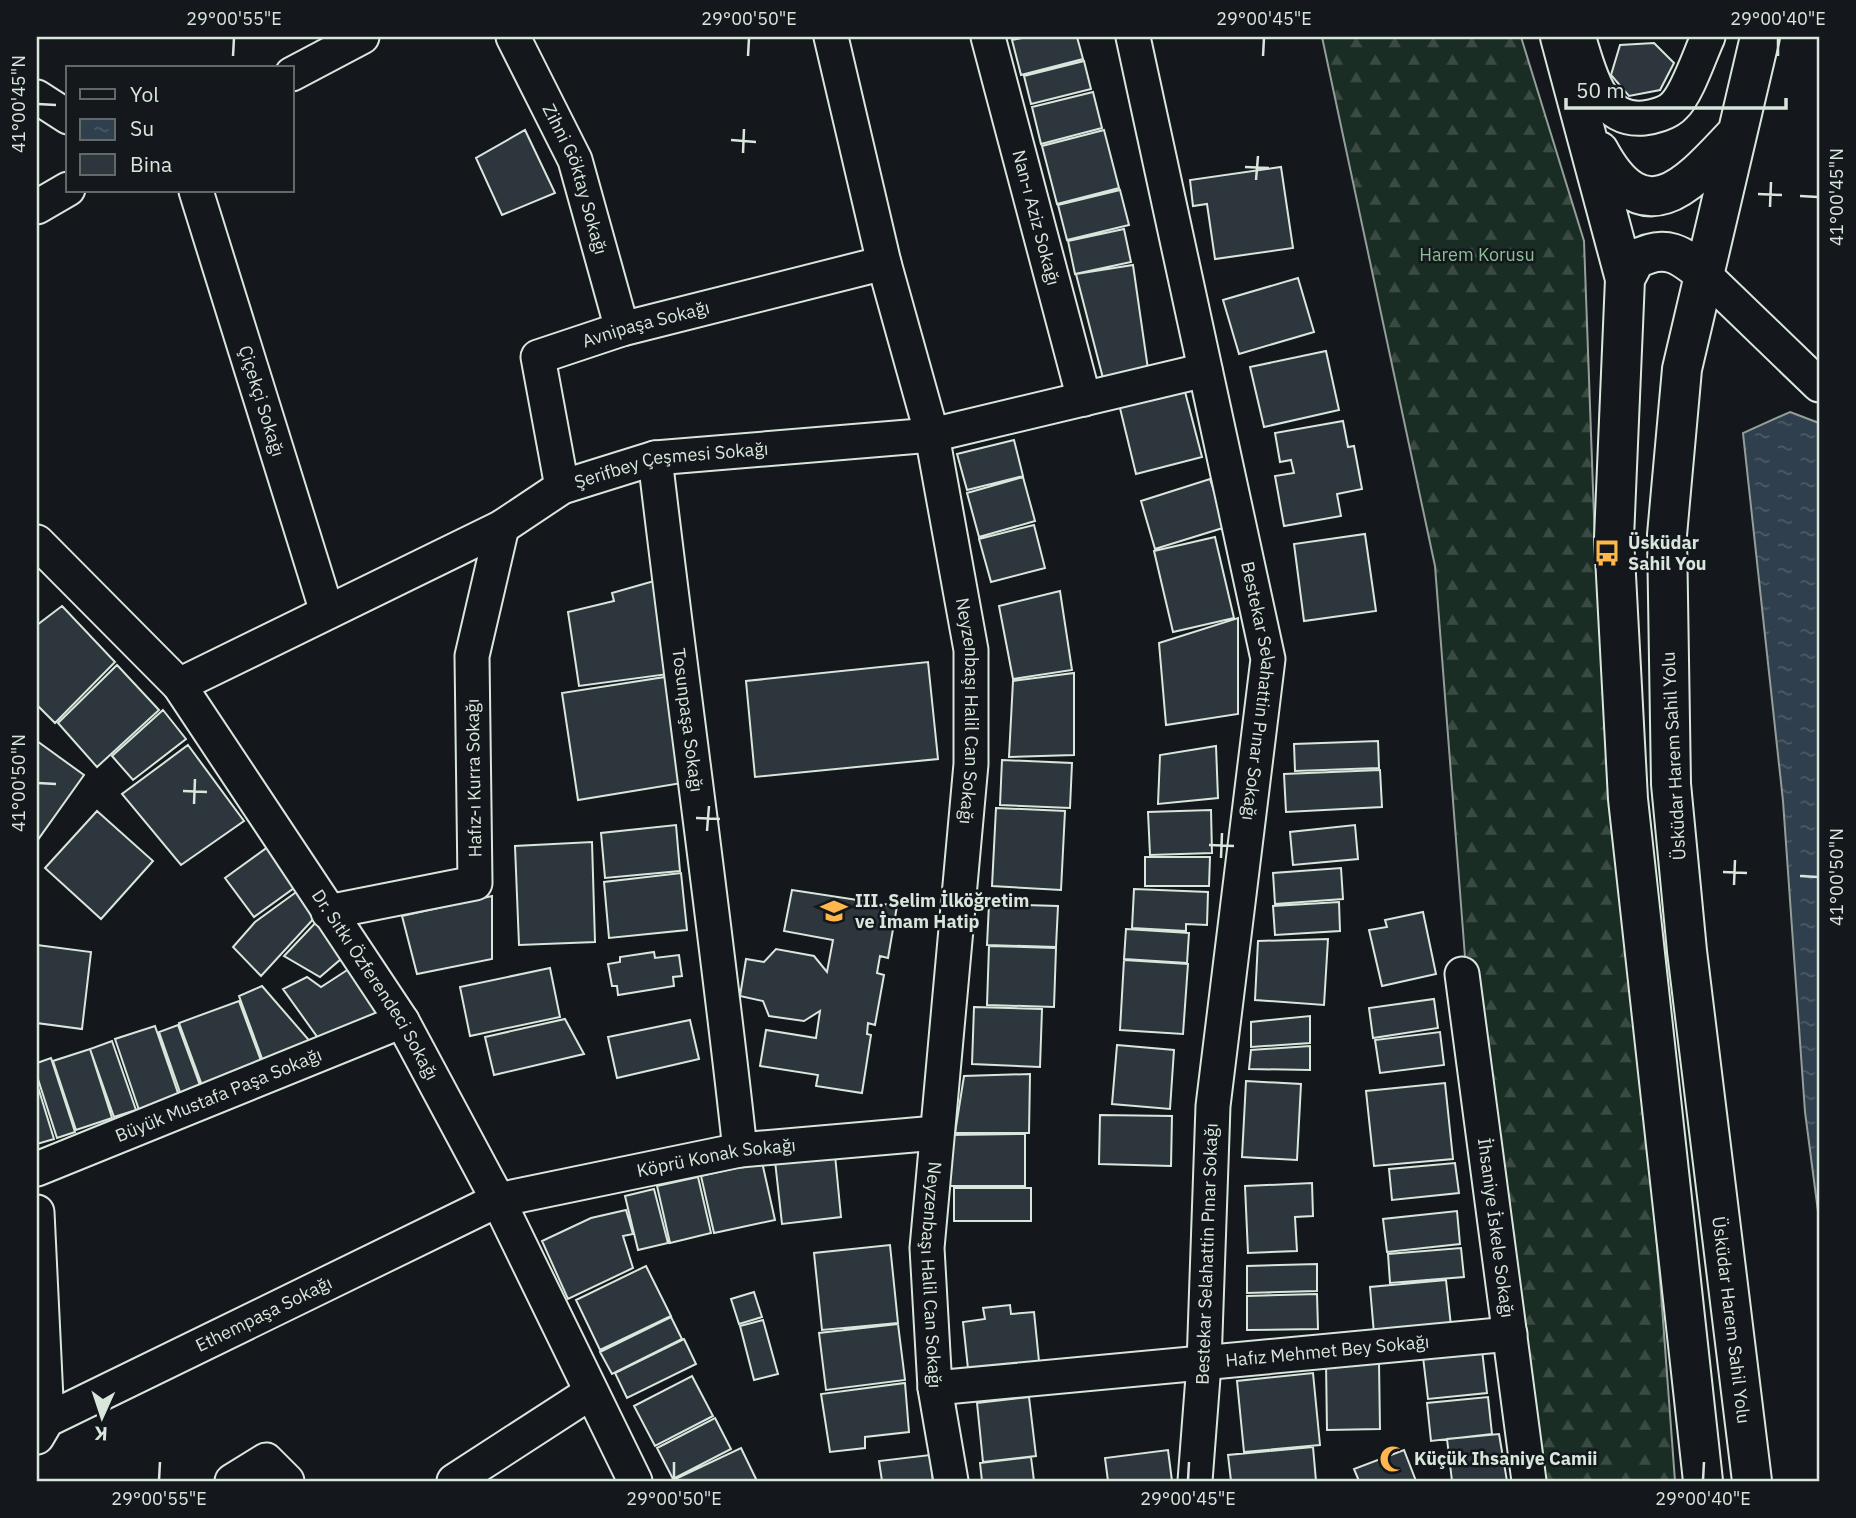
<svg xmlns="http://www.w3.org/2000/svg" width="1856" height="1518" font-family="'IBM Plex Sans',sans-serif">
  <defs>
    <pattern id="forest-firs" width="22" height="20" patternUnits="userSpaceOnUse" patternTransform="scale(1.75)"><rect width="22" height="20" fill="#1a2d24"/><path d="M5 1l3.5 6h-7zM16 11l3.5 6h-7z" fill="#3b4b43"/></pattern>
    <pattern id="water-ripples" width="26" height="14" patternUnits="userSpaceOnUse" patternTransform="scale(1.75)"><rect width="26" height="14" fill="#2f3f4d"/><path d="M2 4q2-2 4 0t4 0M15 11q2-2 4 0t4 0" fill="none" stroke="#4c5b66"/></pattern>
  </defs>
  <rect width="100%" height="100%" fill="#14181c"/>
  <!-- forest -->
  <path fill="url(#forest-firs)" stroke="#939e99" stroke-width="2" d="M1322 37H1521L1584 241 1595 544 1660 1280 1675 1481H1540L1465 957 1435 566Z"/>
  <!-- water -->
  <path fill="url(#water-ripples)" stroke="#939e99" stroke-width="2" d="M1790 412 1819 423V1219L1805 1112 1783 801 1743 433Z"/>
  <!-- building -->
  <path fill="#2c363c" stroke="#d8e6dc" stroke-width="2" d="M1027 37H1077L1083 59 1021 75 1012 40Z
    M1654 43 1674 63 1660 90 1629 96 1611 75 1620 45Z
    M1084 61 1091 89 1031 104 1024 76Z
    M1093 92 1102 128 1041 144 1032 107Z
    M525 130 555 193 502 215 476 158Z
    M1104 130 1119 188 1057 204 1042 146Z
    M1281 167 1293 248 1215 259 1207 204 1193 206 1190 180Z
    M1120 190 1129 225 1067 240 1058 205Z
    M1124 229 1131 262 1075 274 1068 241Z
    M1133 265 1149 376 1105 386 1076 274Z
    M1298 278 1314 332 1239 354 1223 300Z
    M1326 351 1339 410 1264 427 1250 367Z
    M1183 384 1202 457 1136 474 1118 400Z
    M1343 421 1348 447 1354 446 1362 489 1337 494 1341 516 1284 526 1275 476 1294 473 1291 460 1280 462 1275 433Z
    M1014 440 1023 476 967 490 957 454Z
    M1023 477 1035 521 979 537 967 493Z
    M1210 479 1226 527 1155 549 1141 501Z
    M1034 525 1045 568 991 582 979 539Z
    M1365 534 1376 611 1304 621 1294 544Z
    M1215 537 1234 618 1173 632 1154 551Z
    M661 579 676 673 579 686 568 612 614 601 612 593Z
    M1060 591 1072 670 1013 679 999 606Z
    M62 606 115 662 55 723 37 705V625Z
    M1238 618V714L1166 725 1159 643Z
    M928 662 938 759 755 777 746 681Z
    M117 665 159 710 97 767 58 723Z
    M1074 673V755L1009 757 1013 681Z
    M665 677 682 783 578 800 562 693Z
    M163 710 186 739 133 780 112 756Z
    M37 741 84 775 37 841Z
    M1378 741 1379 768 1295 771 1294 744Z
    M188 745 244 821 181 865 122 794Z
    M1216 746 1218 798 1158 804 1160 755Z
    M1002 760 1072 763 1070 808 1000 805Z
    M1380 770 1382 807 1286 812 1284 774Z
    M996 808 1065 811 1061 890 992 886Z
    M1211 810 1212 853 1150 855 1148 812Z
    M97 811 153 861 101 919 45 868Z
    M676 825 680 871 605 878 601 833Z
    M1355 825 1358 859 1293 865 1290 832Z
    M592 842 595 942 519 945 515 846Z
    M272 844 301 883 254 917 225 878Z
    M1145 857H1210L1209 886H1145Z
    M1341 868 1343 899 1275 904 1273 873Z
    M681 873 687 930 609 938 604 882Z
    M1134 889 1208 892 1207 925 1186 924V931L1132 928Z
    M299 890 318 914 261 976 233 947 255 922Z
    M792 890 897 906 888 958 880 956 877 973 884 975 875 1025 868 1023 867 1034 871 1035 862 1093 816 1086 818 1075 760 1066 766 1030 816 1038 820 1011 804 1021 769 1016 763 1001 740 996 746 959 764 962 776 949 814 956 827 972 833 940 784 931Z
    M492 896V959L417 974 402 916Z
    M1339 902 1340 931 1275 935 1273 906Z
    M989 904 1058 906 1056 947 987 945Z
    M1423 912 1436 974 1382 986 1369 930 1387 927 1385 920Z
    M320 918 348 953 320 977 284 956Z
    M1126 929 1189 933 1187 963 1124 959Z
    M1328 939 1324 1005 1255 1000 1258 941Z
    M37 945 91 952 82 1029 37 1023Z
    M989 946 1056 948 1054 1007 987 1005Z
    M654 952 655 958 679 955 682 976 673 977 674 986 618 995 617 986H612L608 964 620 962V957Z
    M1124 960 1188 964 1183 1034 1120 1030Z
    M355 965 394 1018 323 1045 283 989 307 977 321 987Z
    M550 968 560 1017 470 1036 460 987Z
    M262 986 314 1046 264 1064 239 996Z
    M1434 999 1438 1028 1373 1038 1369 1008Z
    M239 1001 263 1066 203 1088 179 1023Z
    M974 1007 1042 1009 1040 1067 972 1064Z
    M1310 1016V1043L1251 1047V1022Z
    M565 1019 584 1054 494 1075 485 1037Z
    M690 1020 699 1059 617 1078 608 1037Z
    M178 1025 201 1088 181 1095 159 1032Z
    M155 1026 179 1096 139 1110 115 1039Z
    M1440 1032 1444 1065 1380 1073 1375 1040Z
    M112 1041 136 1110 114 1117 90 1049Z
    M1117 1045 1174 1050 1170 1109 1112 1104Z
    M1310 1046V1070L1249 1069 1251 1050Z
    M90 1049 112 1118 76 1130 53 1061Z
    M51 1058 75 1132 57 1138 37 1076V1063Z
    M1030 1074 1029 1133H955L964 1076Z
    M1246 1081 1301 1084 1297 1160 1242 1157Z
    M1445 1083 1453 1159 1374 1166 1366 1091Z
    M37 1084 54 1139 37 1144Z
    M1100 1115 1172 1116 1171 1166 1099 1164Z
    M1025 1134V1186H949V1135Z
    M835 1155 841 1217 782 1224 775 1161Z
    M762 1162 775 1220 714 1233 701 1176Z
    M1455 1163 1459 1193 1392 1200 1389 1169Z
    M698 1177 711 1233 670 1243 657 1186Z
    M1312 1183 1313 1216 1295 1217 1297 1251 1248 1253 1245 1186Z
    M954 1188H1031V1221H954Z
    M654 1189 668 1243 638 1250 625 1196Z
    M626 1210 633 1234 623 1236 633 1268 568 1299 542 1241 591 1218Z
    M1457 1211 1460 1244 1387 1252 1383 1219Z
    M890 1245 898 1323 822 1330 814 1253Z
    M1461 1248 1464 1277 1390 1283 1388 1254Z
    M1317 1264V1291L1247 1293V1266Z
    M646 1266 671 1316 600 1350 576 1300Z
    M1446 1280 1451 1326 1374 1334 1370 1287Z
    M754 1292 762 1317 739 1324 731 1299Z
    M1317 1294 1318 1329 1247 1330V1296Z
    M1010 1305 1011 1314 1034 1312 1040 1371 969 1378 963 1322 985 1319 983 1308Z
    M671 1317 682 1339 612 1374 600 1352Z
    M763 1320 778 1374 754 1380 740 1326Z
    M898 1324 905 1380 826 1390 819 1333Z
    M684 1339 696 1364 627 1398 615 1373Z
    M1482 1350 1487 1393 1428 1399 1423 1357Z
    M1326 1362H1379L1380 1429 1327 1430Z
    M1313 1373 1320 1445 1244 1452 1237 1381Z
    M692 1376 713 1416 655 1446 634 1406Z
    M905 1383 909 1432 865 1437V1448L830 1452 821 1394Z
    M1029 1397 1036 1456 983 1462 977 1403Z
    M1488 1397 1492 1434 1431 1441 1427 1403Z
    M715 1418 731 1449 673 1479 657 1448Z
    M1499 1434 1507 1481H1452L1447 1439Z
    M1313 1447 1316 1481H1231L1228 1455Z
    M741 1448 757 1481H671Z
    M1168 1450 1172 1481H1108L1105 1458Z
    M1404 1450 1416 1481H1359L1354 1469Z
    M930 1455 933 1481H882L879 1461Z
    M1031 1457 1034 1481H982L980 1463Z"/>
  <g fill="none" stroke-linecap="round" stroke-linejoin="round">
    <!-- minor casing -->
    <g stroke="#d8e6dc" stroke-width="37">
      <g id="minor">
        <path id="s1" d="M513 37 575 160 622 329"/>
        <path id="s2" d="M831 37 884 263 932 435 971 650V764L927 1248 935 1388 951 1481"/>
        <path id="s3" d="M988 37 1084 399"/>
        <path id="s4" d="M1133 37 1268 659 1213 1106 1204 1364 1195 1481"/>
        <path d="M1580 42C1590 75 1601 122 1644 118 1653 117 1668 113 1674 106 1687 94 1700 54 1708 37"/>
        <path d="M292 74 362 37"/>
        <path d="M37 97 68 117"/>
        <path id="s5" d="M196 191 327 612"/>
        <path d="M37 207 68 189"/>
        <path d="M1705 275 1819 385"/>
        <path id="s6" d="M655 458C682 689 715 919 740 1150"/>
        <path id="s7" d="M562 487 538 357 622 329 884 263"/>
        <path id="s8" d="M37 542 179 685 402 1021 498 1200 635 1481"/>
        <path id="s9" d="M179 685 502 527 562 487 655 458 932 435 1205 370"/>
        <path d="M328 912 475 883 472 656 502 527"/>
        <path id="s10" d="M1462 974 1529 1481"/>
        <path id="s11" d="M37 1169 402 1021"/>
        <path d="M37 1212 47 1420"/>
        <path id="s12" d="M935 1388 1510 1334"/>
        <path id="s13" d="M37 1437 47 1420 498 1200 740 1150 936 1133"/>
        <path d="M232 1481 266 1460 287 1481"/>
        <path d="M454 1481 590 1393"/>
      </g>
    </g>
    <!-- major casing -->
    <g stroke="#d8e6dc" stroke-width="42">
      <path id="major" d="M1560 37 1625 279 1614 538 1628 799 1703 1481
        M1599 151C1645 236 1689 184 1735 135
        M1625 279 1635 260C1665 243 1681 254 1705 275
        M1752 1481 1687 951 1671 784 1667 535 1682 369 1760 37"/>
    </g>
    <!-- minor -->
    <use href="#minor" stroke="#14181c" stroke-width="33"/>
    <!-- major -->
    <use href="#major" stroke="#14181c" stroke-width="38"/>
  </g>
  <!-- ticks -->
  <path fill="none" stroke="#d8e6dc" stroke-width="2.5" d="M233 56 234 38M748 56 749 38M1263 56 1264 38M1778 56V38M38 104 56 105M731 140 756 142M743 153 744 129M1245 167 1269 168M1256 180 1258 156M1758 194 1782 195M1800 196 1818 197M1770 207 1771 182M38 783 56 784M183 791 207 792M194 804 195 779M696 818 720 819M707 831 709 806M1209 845 1234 846M1221 858 1222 833M1723 872 1747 873M1800 876 1818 877M1734 885 1735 860M159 1480 160 1462M674 1480V1462M1188 1480 1189 1462M1703 1480 1704 1462"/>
  <!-- icons -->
  <defs>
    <g id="bus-bare" transform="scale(2.1)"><path d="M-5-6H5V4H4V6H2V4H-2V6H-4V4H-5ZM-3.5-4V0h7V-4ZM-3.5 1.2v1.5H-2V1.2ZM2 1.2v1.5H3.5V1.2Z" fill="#ffb74d" stroke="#14181c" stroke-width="2.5" paint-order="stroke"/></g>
    <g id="school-bare" transform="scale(2.1)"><path d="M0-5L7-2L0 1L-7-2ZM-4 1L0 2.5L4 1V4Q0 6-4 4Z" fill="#ffb74d" stroke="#14181c" stroke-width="2.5" paint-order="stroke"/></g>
    <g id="mosque-bare" transform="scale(2.1)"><path d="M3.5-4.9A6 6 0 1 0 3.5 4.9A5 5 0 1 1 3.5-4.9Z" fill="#ffb74d" stroke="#14181c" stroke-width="2.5" paint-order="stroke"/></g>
  </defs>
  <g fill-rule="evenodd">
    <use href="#bus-bare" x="1607" y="553"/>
    <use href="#school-bare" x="834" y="911"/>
    <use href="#mosque-bare" x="1393" y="1459"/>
  </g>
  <g text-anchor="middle" stroke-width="5" stroke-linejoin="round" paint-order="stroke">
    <!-- street labels -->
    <g font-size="18" fill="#d8e6dc" stroke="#14181c">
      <text dy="6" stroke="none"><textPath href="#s1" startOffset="156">Zihni Göktay Sokağı</textPath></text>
      <text dy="6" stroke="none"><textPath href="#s3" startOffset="187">Nan-ı Aziz Sokağı</textPath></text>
      <text dy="6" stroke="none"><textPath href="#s7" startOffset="245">Avnipaşa Sokağı</textPath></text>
      <text dy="6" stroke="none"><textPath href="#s5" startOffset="220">Çiçekçi Sokağı</textPath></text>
      <text dy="6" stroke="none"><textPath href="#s9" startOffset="544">Şerifbey Çeşmesi Sokağı</textPath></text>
      <text dy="6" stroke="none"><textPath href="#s4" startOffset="668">Bestekar Selahattin Pınar Sokağı</textPath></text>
      <text dy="6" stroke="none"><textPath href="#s2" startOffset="690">Neyzenbaşı Halil Can Sokağı</textPath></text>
      <text dy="6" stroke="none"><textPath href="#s6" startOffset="264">Tosunpaşa Sokağı</textPath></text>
      <text transform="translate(1674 756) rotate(-93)" y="6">Üsküdar Harem Sahil Yolu</text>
      <text transform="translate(474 778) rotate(-91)" y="6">Hafız-ı Kurra Sokağı</text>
      <text dy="6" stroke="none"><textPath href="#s8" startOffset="560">Dr. Sıtkı Özferendeci Sokağı</textPath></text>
      <text dy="6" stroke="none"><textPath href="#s11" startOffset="196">Büyük Mustafa Paşa Sokağı</textPath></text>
      <text dy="6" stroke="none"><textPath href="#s13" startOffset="744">Köprü Konak Sokağı</textPath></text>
      <text dy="6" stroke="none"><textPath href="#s10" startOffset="256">İhsaniye İskele Sokağı</textPath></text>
      <text transform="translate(1207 1254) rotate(-88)" y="6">Bestekar Selahattin Pınar Sokağı</text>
      <text dy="6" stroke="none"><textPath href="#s2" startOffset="1256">Neyzenbaşı Halil Can Sokağı</textPath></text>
      <text dy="6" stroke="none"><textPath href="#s13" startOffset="261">Ethempaşa Sokağı</textPath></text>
      <text transform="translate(1731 1320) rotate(83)" y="6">Üsküdar Harem Sahil Yolu</text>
      <text dy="6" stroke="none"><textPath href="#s12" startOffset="394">Hafız Mehmet Bey Sokağı</textPath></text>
    </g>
    <!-- park labels -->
    <g font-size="18" fill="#8ac095" stroke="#14181c">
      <text x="1477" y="261">Harem Korusu</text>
    </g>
    <!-- poi labels -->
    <g font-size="18" font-weight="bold" fill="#d8e6dc" stroke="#14181c" text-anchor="start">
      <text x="1628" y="549">Üsküdar<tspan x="1628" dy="21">Sahil You</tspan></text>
      <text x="855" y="907">III. Selim İlköğretim<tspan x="855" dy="21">ve İmam Hatip</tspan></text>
      <text x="1414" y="1465">Küçük Ihsaniye Camii</text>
    </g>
  </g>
  <!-- border -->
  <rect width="1856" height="1518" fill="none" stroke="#14181c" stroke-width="77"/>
  <!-- legend -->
  <rect x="66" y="66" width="228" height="126" fill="#14181c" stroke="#626a69" stroke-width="2"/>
  <rect x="80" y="89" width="35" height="10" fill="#14181c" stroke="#626a69" stroke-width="2"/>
  <text x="130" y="102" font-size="21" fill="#d8e6dc">Yol</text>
  <rect x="80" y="119" width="35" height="21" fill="url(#water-ripples)" stroke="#626a69" stroke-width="2"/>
  <text x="130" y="136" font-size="21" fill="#d8e6dc">Su</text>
  <rect x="80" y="154" width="35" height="21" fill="#2c363c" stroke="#626a69" stroke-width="2"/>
  <text x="130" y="172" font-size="21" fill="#d8e6dc">Bina</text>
  <!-- north arrow -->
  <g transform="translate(102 1417) rotate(183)" stroke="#14181c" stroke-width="5" paint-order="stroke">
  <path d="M0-5L12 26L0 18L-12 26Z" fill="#d8e6dc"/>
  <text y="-10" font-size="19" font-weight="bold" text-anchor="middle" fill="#d8e6dc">K</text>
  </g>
  <!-- scale -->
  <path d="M1566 98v10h220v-10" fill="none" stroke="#d8e6dc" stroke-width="3.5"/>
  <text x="1576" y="98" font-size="21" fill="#d8e6dc" stroke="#14181c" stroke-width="5" paint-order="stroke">50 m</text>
  <rect x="38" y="38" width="1780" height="1442" fill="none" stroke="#d8e6dc" stroke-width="2.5"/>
  <g font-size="18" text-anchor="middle" fill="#d8e6dc">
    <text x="234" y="25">29°00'55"E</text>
    <text x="749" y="25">29°00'50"E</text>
    <text x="1264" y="25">29°00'45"E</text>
    <text x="1778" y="25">29°00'40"E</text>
    <text transform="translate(19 104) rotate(-90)" y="6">41°00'45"N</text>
    <text transform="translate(1837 197) rotate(-90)" y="6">41°00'45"N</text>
    <text transform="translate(19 783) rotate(-90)" y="6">41°00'50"N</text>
    <text transform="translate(1837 877) rotate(-90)" y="6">41°00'50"N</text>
    <text x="159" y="1505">29°00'55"E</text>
    <text x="674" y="1505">29°00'50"E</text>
    <text x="1188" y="1505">29°00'45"E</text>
    <text x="1703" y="1505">29°00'40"E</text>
  </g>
</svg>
